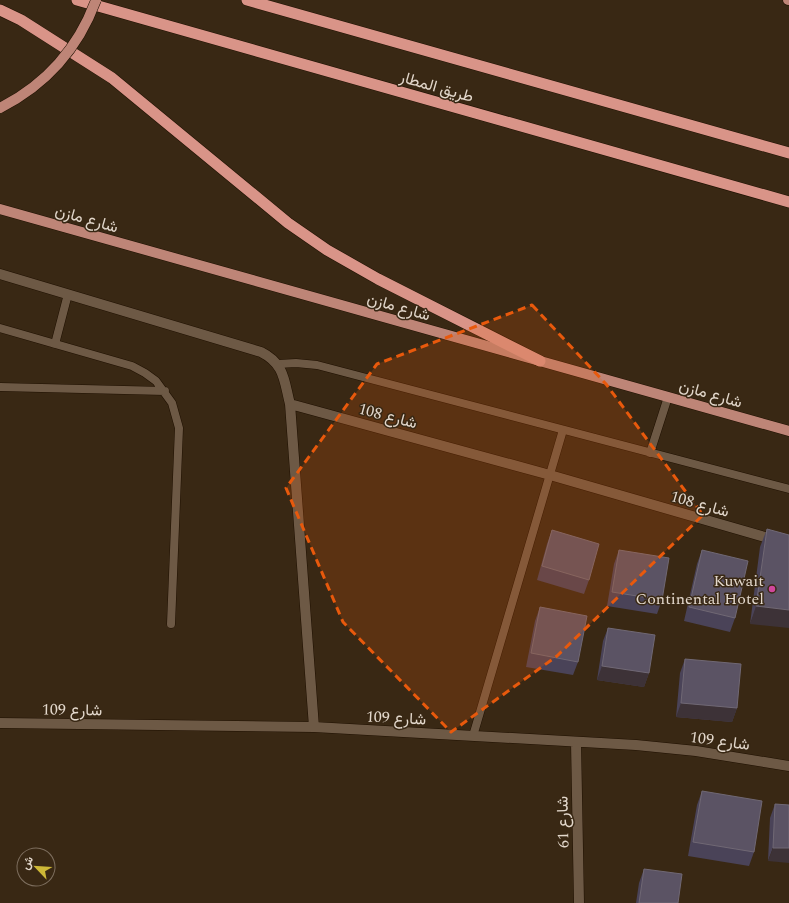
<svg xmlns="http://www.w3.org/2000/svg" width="789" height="903" font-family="Spectral,Vazirmatn,serif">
  <rect width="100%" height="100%" fill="#392814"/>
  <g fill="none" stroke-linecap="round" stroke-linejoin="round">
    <!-- service casing -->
    <g stroke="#1f1001" stroke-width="9">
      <path id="service" d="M0 328 132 366 145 373 156 381 172 403 179 428 171 624
        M55 344 68 294
        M278 364 296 363 317 365 789 489
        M0 387 165 391
        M650 453 668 397
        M473 736 563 430"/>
    </g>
    <!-- minor casing -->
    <g stroke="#1f1001" stroke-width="11">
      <path id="minor" d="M0 274 261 352C285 364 284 381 290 404L314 727
        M290 404 550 475 789 544
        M0 723 314 727 636 745 696 751 789 766
        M576 742 579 903"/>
    </g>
    <!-- primary casing -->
    <g stroke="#1f1001" stroke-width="11">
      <path id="primary" d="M788 0H789
        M0 209 789 431"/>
    </g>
    <!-- trunk casing -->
    <g stroke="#1f1001" stroke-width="12">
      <path id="trunk" d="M77 0 789 202
        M247 0 789 153
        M0 10 21 20 112 78 288 223 327 250 378 279 540 361"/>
    </g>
    <!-- service -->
    <use href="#service" stroke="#6d5945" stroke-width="8"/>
    <!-- minor -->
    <use href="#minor" stroke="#6d5945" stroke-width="10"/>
    <!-- primary -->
    <use href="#primary" stroke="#be8577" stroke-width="10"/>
    <!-- trunk -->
    <use href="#trunk" stroke="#d99488" stroke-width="11"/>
    <!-- primary-bridge casing -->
    <g stroke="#1f1001" stroke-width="11" stroke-linecap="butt">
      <path id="primary-bridge" d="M0 108C47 84 78 49 96 0"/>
    </g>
    <!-- primary-bridge -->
    <use href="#primary-bridge" stroke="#be8577" stroke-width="10"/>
  </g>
  <!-- wall -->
  <path fill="#4a4358" d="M767 529 789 535 750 624 760 547Z
    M552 530 589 580 584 594 537 580 547 544Z
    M619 550 662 600 657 614 607 606 614 564Z
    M702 550 735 618 730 632 684 621 697 564Z
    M540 607 578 662 573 675 526 667 535 621Z
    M608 628 649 673 644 687 597 680 603 641Z
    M685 659 737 708 732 722 676 717 680 673Z
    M702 791 754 852 749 866 688 856 697 805Z
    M775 804 789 805 768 861 770 818Z
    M644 869 678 903H636L639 883Z"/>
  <!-- shaded-wall -->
  <path fill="#3d3237" d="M756 606 789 610V628L750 624Z
    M602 666 649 673 644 687 597 680Z
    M681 703 737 708 732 722 676 717Z
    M773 848H789V863L768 861Z"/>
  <!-- building -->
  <path fill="#5b5364" stroke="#706874" d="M767 529 789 535V610L756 606Z
    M552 530 599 544 589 580 542 566Z
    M619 550 669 558 662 600 612 592Z
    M702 550 748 561 735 618 689 607Z
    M540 607 587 616 578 662 531 653Z
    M608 628 655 635 649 673 602 666Z
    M685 659 741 664 737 708 681 703Z
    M702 791 762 801 754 852 693 842Z
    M775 804 789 805V848H773Z
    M644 869 682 874 678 903H639Z"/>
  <!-- marked area -->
  <path fill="#e8590c" fill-opacity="0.2" stroke="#e8590c" stroke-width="3" stroke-dasharray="8 5" stroke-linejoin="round" d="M532 305 606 384 703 515 557 656 451 732 343 622 286 488 377 364Z"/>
  <!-- markers -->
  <circle fill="#d1479c" stroke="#392814" stroke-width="1.5" cx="772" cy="589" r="4"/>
  <g text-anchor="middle" stroke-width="3" stroke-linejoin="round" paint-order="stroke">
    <!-- street labels -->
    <g font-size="16" fill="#e3d8cc" stroke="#392814">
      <text transform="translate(437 86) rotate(16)" y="6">طريق المطار</text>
      <text transform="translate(87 218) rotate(16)" y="6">شارع مازن</text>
      <text transform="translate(399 306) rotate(16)" y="6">شارع مازن</text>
      <text transform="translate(711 393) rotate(16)" y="6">شارع مازن</text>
      <text transform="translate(388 415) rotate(15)" y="6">شارع 108</text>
      <text transform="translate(700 503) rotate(16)" y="6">شارع 108</text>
      <text transform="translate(72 709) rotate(1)" y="6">شارع 109</text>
      <text transform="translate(396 717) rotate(3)" y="6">شارع 109</text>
      <text transform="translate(720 740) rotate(8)" y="6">شارع 109</text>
      <text transform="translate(562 822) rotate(-91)" y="6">شارع 61</text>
    </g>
    <!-- poi labels -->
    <g font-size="16" fill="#e3d8cc" stroke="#392814" text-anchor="end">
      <text x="764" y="586">Kuwait<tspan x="764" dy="18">Continental Hotel</tspan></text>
    </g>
  </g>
  <!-- north arrow -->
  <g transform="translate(36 867) rotate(295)"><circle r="19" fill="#392814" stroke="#7d6e5e"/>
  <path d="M0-3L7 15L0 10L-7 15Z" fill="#ceb837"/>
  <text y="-6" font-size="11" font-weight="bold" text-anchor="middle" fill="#e3d8cc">ش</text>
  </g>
</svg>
